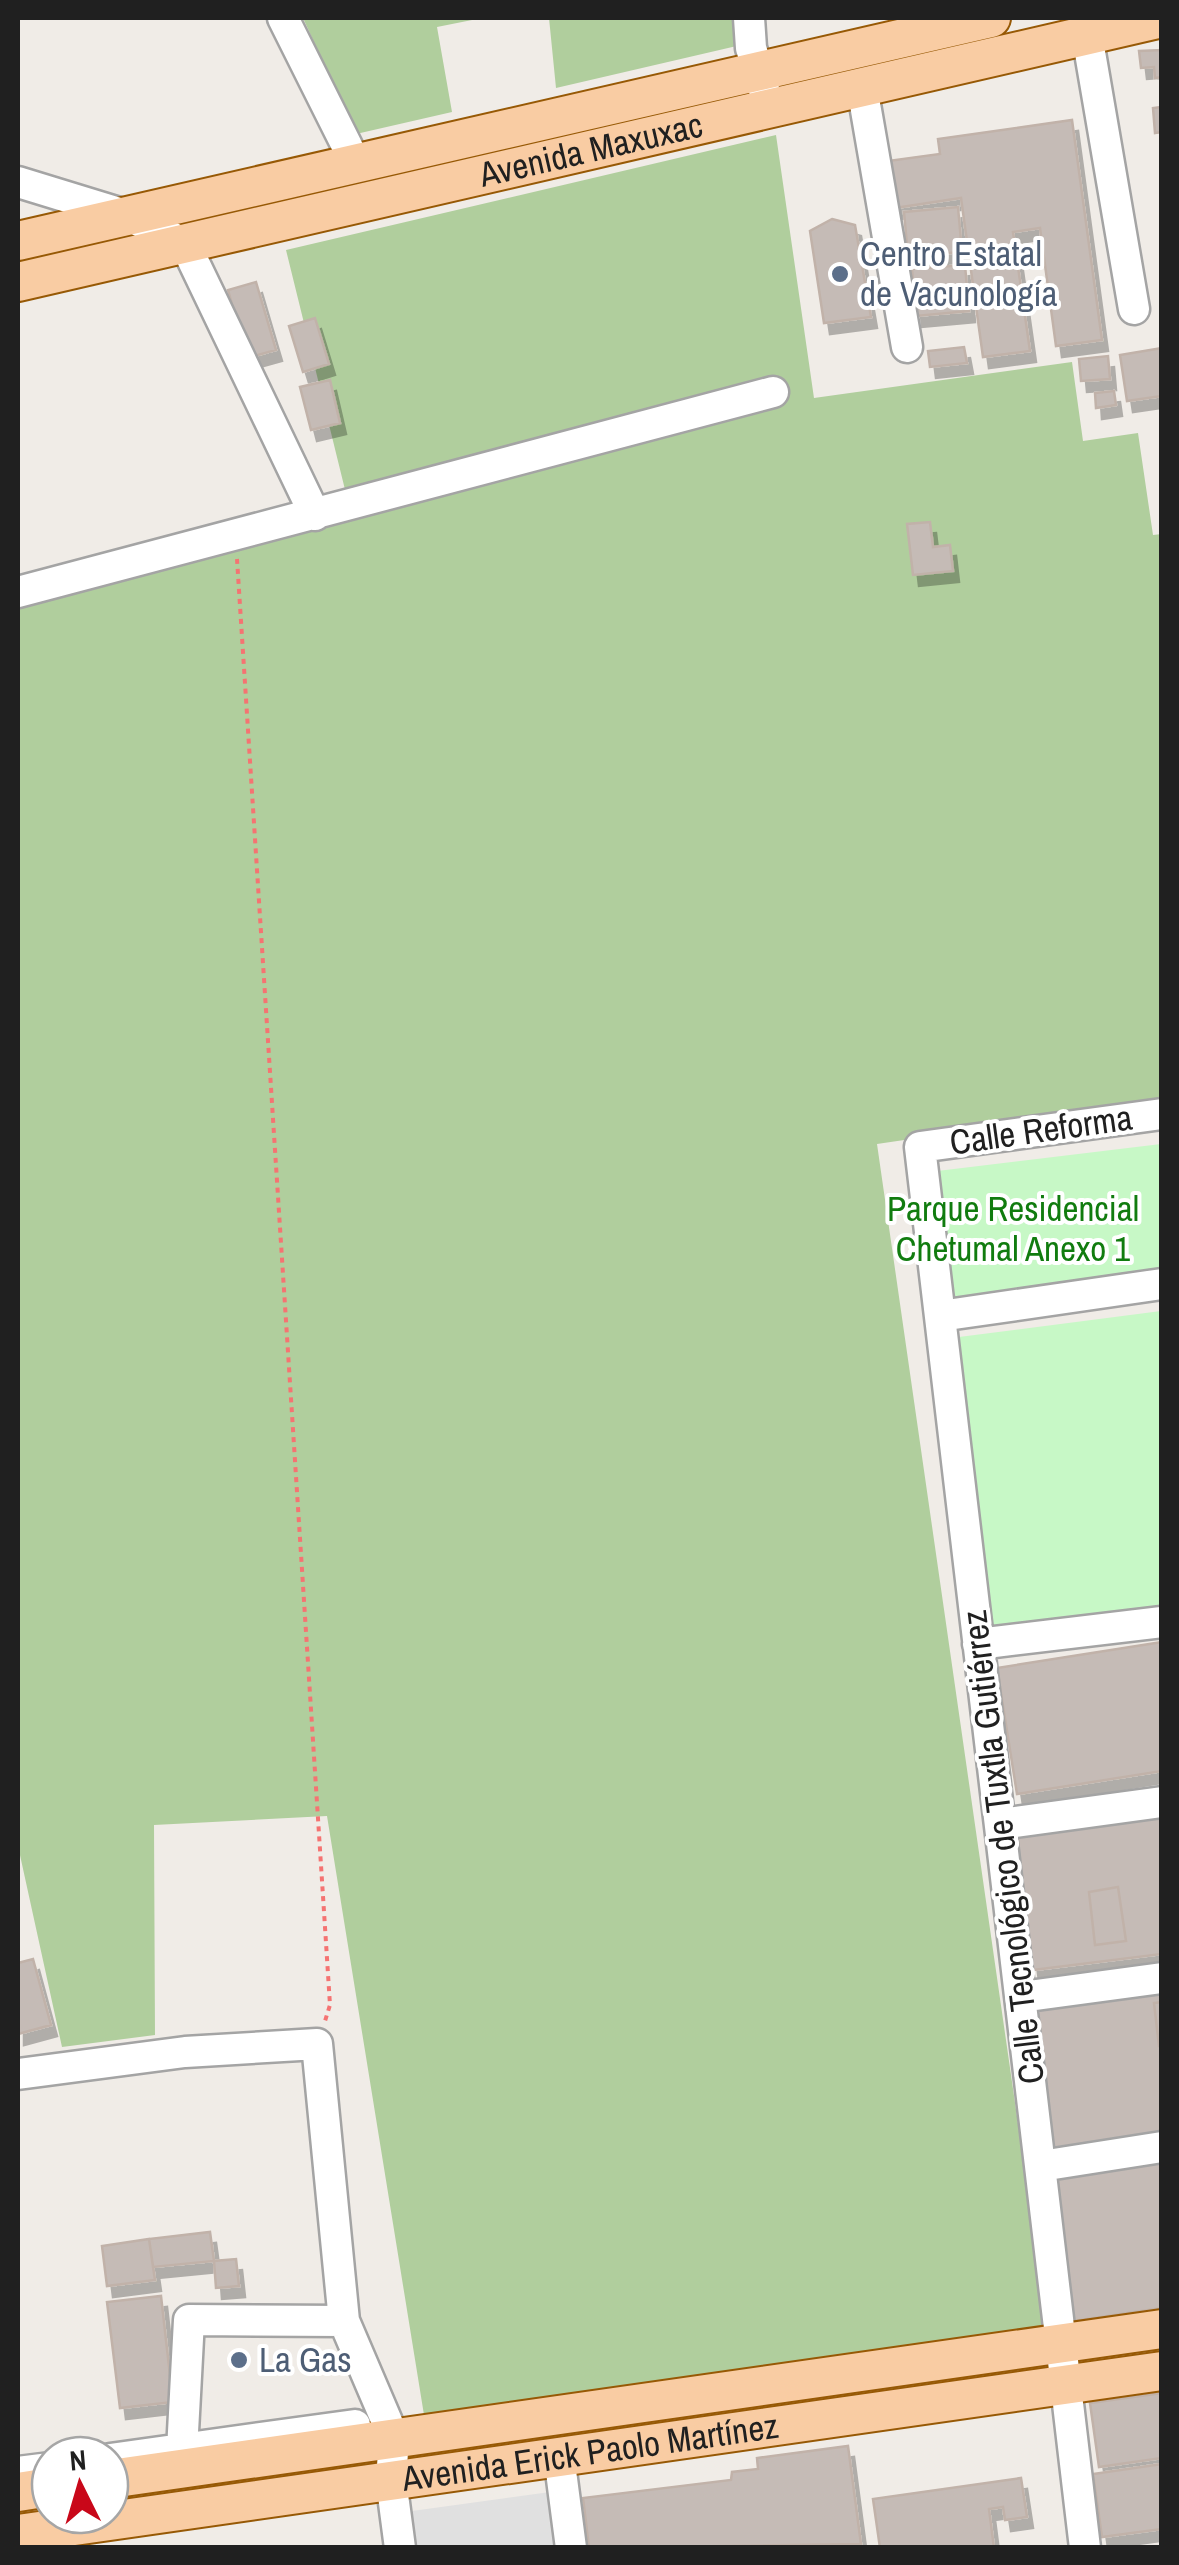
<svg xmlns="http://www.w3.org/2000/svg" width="1179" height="2565" font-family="'Archivo Narrow',sans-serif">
  <defs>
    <filter id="shadow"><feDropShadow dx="6" dy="11" stdDeviation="0" flood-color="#0004"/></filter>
  </defs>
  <rect width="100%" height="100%" fill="#f0ece7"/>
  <!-- forest -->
  <path fill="#b0ce9d" d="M303 18H482L437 27 452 112 356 134Z
    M549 18H739L741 45 556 88Z
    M776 135 814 398 1072 362 1083 441 1138 433 1153 535 1162 534 1161 1102 877 1144 1047 2325 424 2415 327 1816 154 1825 155 2035 62 2047 18 1846V606L352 518 286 250Z"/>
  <!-- park -->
  <path fill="#c7f8c6" d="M1161 1144V1275L945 1307 929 1172Z
    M1161 1311V1616L983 1637 951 1338Z"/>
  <!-- parking -->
  <path fill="#e0e0e0" d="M572 2489 578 2547H417L412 2511Z"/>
  <!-- building -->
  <path fill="#c5bbb6" stroke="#c1b2a9" stroke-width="2.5" filter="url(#shadow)" d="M1162 50V77L1155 78 1154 67 1141 68 1139 51Z
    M1162 107V132L1155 133 1153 108Z
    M1072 120 1102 340 1056 346 1040 228 1013 232 1030 351 983 357 961 198 895 208 888 161 940 154 938 139Z
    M958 207 962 252 908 256 904 212Z
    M832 219 855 225 871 317 824 323 810 231Z
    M965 265 969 311 916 316 912 269Z
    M256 282 276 350 247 358 228 290Z
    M315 318 329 364 303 372 289 326Z
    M964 347 967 363 930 367 928 351Z
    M1162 348V396L1127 401 1120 355Z
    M1108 356 1110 379 1081 381 1079 359Z
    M330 380 340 423 311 430 300 387Z
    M1114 391 1116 405 1096 408 1095 393Z
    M930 522 933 547 950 545 953 571 913 575 907 524Z
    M1162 1642V1771L1017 1794 997 1668Z
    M1162 1813V1954L1033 1970 1015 1832Z
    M1118 1887 1126 1941 1095 1945 1089 1892Z
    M33 1959 51 2025 18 2034V1963Z
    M1162 1989V2136L1053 2150 1034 2005Z
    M1162 2002V2046H1159L1154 2003Z
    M1162 2162V2308L1074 2321 1054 2177Z
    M210 2232 214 2261 153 2267 149 2239Z
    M149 2239 155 2280 107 2286 102 2246Z
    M236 2259 239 2286 216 2288 214 2261Z
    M161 2296 173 2402 120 2408 107 2302Z
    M1162 2393V2458L1099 2467 1090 2403Z
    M848 2446 861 2544 589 2548 583 2498 731 2480 732 2472 758 2469 757 2458Z
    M1162 2464V2529L1102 2537 1093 2474Z
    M1021 2478 1027 2517 1005 2520 1003 2507 989 2509 994 2548H880L873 2499Z"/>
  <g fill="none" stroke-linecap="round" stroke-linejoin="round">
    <!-- minor casing -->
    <g stroke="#a4a4a4" stroke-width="35">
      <path id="minor" d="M283 18 356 164
        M749 18 751 48 770 109
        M1087 35 1134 309
        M862 87 907 347
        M18 182 129 216 185 244 315 515
        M18 592 773 392
        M940 1316 1162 1284
        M978 1644 1162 1622
        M1000 1824 1162 1802
        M1021 1997 1162 1978
        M18 2074 185 2052 317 2044 344 2321 394 2438 391 2480 400 2548
        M1041 2166 1162 2147
        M559 2456 571 2548
        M110 2459 355 2425
        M181 2469 189 2320 344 2321
        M18 2472 50 2468
        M1085 2548 920 1147 1162 1114"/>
    </g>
    <!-- major casing -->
    <g stroke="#975905" stroke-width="42">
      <g id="major">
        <path d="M18 241 991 18"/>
        <path id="s1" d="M18 282 1162 18"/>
        <path d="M110 2479 1162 2329"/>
        <path d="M18 2492 50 2487"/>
        <path id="s2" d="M18 2534 1162 2371"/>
      </g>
    </g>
    <!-- path -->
    <path stroke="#f57372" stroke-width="4" stroke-dasharray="5 5" stroke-linecap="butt" d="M237 559 330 2005 325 2021"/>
    <!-- minor -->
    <use href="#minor" stroke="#fff" stroke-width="30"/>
    <!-- major -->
    <use href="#major" stroke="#f9cca3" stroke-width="38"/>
  </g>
  <!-- markers -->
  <g fill="#5c6f8a" stroke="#fff" stroke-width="4">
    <circle cx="840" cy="274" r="10"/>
    <circle cx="239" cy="2360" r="10"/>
  </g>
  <g text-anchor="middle" stroke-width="8" stroke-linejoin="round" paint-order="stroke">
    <!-- street labels -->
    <g font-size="35" fill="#202020" stroke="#fff">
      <text dy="12" stroke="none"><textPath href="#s1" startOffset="588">Avenida Maxuxac</textPath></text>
      <text transform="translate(1041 1130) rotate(-8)" y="12">Calle Reforma</text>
      <text transform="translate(1003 1847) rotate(-97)" y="12">Calle Tecnológico de Tuxtla Gutiérrez</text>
      <text dy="12" stroke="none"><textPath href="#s2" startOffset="578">Avenida Erick Paolo Martínez</textPath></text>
    </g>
    <!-- service labels -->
    <g font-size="35" fill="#4e5e75" stroke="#fff" text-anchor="start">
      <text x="860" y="266">Centro Estatal<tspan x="860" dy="40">de Vacunología</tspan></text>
      <text x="259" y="2372">La Gas</text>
    </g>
    <!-- park labels -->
    <g font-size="35" fill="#117c0f" stroke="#fff">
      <text x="1013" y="1221">Parque Residencial<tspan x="1013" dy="40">Chetumal Anexo 1</tspan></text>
    </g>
  </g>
  <!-- border -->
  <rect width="1179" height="2565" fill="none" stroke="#202020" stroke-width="40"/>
  <!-- north arrow -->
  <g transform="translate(80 2485) rotate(355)"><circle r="48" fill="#ffffff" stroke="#a6a6a6" stroke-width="2.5"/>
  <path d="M0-8L18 38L0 25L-18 38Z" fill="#c90719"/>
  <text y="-15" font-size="28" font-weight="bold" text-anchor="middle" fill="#202020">N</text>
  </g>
</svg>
